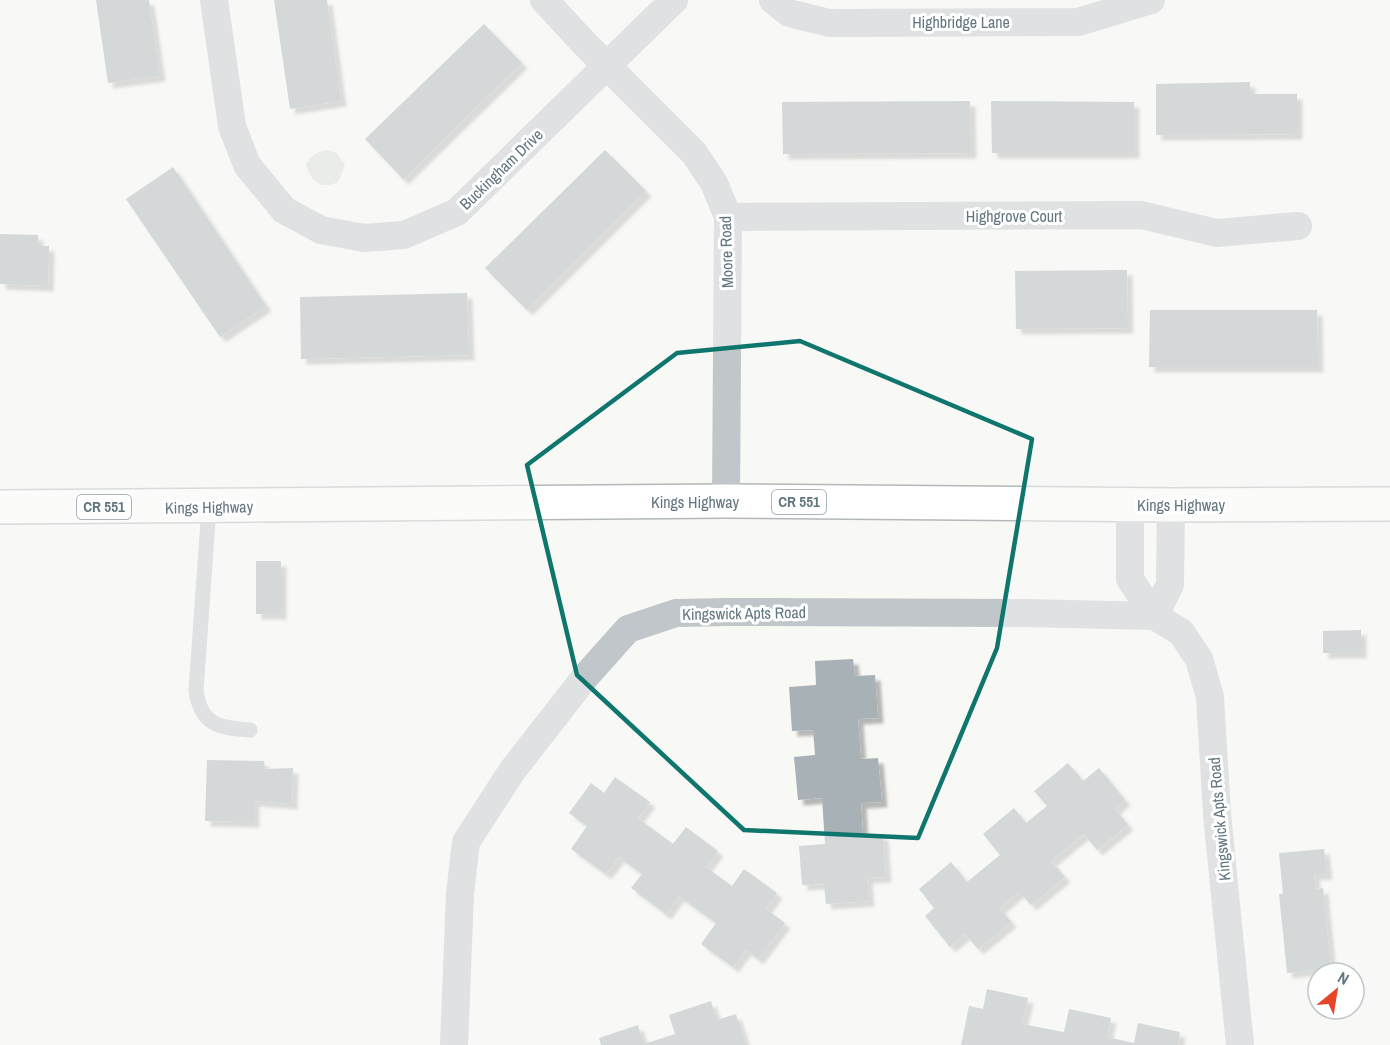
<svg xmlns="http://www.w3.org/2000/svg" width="1390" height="1045" font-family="'Archivo Narrow',sans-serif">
  <defs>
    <filter id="shadow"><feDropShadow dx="5.5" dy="5.5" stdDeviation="1.5" flood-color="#0004"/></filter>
  </defs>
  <rect width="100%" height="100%" fill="#f8f8f5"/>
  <!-- green -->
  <path fill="#d8ddd4" d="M327 150 337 153 345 165 338 182C321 190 311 182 306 165 311 155 316 152 327 150Z"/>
  <!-- building -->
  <path fill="#a8b2b6" filter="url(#shadow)" d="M96 0H149L160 76 108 83Z
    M274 0H327L341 101 290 109Z
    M484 24 522 63 403 179 365 139Z
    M1250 82V94H1297V134L1156 135V84Z
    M970 101 971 153 783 154 782 102Z
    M991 101 1134 102V153H992Z
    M605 150 646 191 527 310 485 268Z
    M173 167 266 306 220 337 126 199Z
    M0 234 38 235V246H49L48 286 0 284Z
    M1127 270 1128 328 1016 329 1015 271Z
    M467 293 469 355 301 359 300 297Z
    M1150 310H1317L1318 367H1149Z
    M256 561H281V614H256Z
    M1361 630V653H1323V631Z
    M853 659 855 676 875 675 878 718 858 719 861 759 878 758 882 802 861 803 863 835 883 834 886 877 867 878 869 901 826 904 824 884 802 885 799 846 825 844 822 798 798 800 794 757 815 755 813 730 792 731 789 687 816 685 815 661Z
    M207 760 264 761 265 769 293 768 292 804 254 801V822L205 821Z
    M1068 763 1083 781 1099 768 1125 800 1115 809 1128 825 1097 850 1084 834 1051 861 1065 877 1031 905 1019 892 1000 908 1011 922 978 949 965 934 950 947 925 916 934 908 919 889 951 862 967 882 1000 855 983 834 1014 808 1026 823 1047 806 1034 791Z
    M615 777 650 802 638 818 673 844 686 827 718 851 706 867 732 886 744 869 777 893 766 909 785 923 758 959 746 950 733 967 701 944 716 923 679 896 666 914 631 888 642 874 619 857 606 874 571 849 587 826 569 813 591 783 604 793Z
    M1324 849 1327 874 1314 875 1316 889 1323 888 1331 968 1287 973 1279 894H1283L1279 853Z
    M987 989 1028 998 1022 1024 1064 1032 1069 1009 1111 1018 1107 1037 1134 1043 1138 1023 1180 1032 1178 1045H961L969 1006 983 1009Z
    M711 1001 717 1020 736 1014 746 1045H601L599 1038 638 1025 644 1044 675 1034 669 1015Z"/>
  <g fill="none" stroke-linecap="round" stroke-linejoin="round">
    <!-- primary casing -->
    <g stroke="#b2b8bb" stroke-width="36">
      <path id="primary" d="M0 507 726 501 1171 505 1390 504"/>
    </g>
    <!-- lane -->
    <path stroke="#c0c6c9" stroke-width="15" d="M209 507 196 691C201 725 219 728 250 730"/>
    <!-- street -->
    <path stroke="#c0c6c9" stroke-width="28" d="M214 0 232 126 247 165 284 210 321 230 364 238 404 235 457 212 674 0
      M544 0 585 44 694 153 714 183 728 217 726 501
      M773 0 789 13 829 23 1078 22 1151 0
      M728 217 1141 215 1217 233 1298 226
      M1130 505V579L1154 616 1170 585 1171 505
      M454 1045 460 894 466 842 512 771 586 676 628 629 676 613 727 612 1025 613 1154 616 1181 632 1199 659 1210 697 1217 814 1240 1045"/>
    <!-- primary -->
    <use href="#primary" stroke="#fff" stroke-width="33"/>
  </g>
  <!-- marked area -->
  <path d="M0 0H1390V1045H0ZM800 341 1032 439 997 648 918 838 744 830 577 675 527 465 677 353Z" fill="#f8f8f5" fill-opacity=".55" fill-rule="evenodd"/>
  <path fill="none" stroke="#0f766e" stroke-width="4.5" stroke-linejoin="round" d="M800 341 1032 439 997 648 918 838 744 830 577 675 527 465 677 353Z"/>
  <g text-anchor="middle" stroke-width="6" stroke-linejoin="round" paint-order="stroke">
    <!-- shield labels -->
    <g fill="#fff" stroke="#919fa6" stroke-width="1.5">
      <rect x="772" y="490" width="54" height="24" rx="4.5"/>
      <rect x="77" y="495" width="54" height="24" rx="4.5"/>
    </g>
    <g font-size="15" font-weight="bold" fill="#627680">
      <text x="799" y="507">CR 551</text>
      <text x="104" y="512">CR 551</text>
    </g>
    <!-- street labels -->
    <g font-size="16" fill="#627680" stroke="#fff">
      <text x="961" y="28">Highbridge Lane</text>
      <text transform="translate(501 169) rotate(-44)" y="6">Buckingham Drive</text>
      <text x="1014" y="222">Highgrove Court</text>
      <text transform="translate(726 252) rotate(-92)" y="6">Moore Road</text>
      <text x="695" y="508">Kings Highway</text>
      <text x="1181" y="511">Kings Highway</text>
      <text transform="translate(209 507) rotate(-1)" y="6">Kings Highway</text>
      <text transform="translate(744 613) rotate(-1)" y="6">Kingswick Apts Road</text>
      <text transform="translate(1219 819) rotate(-95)" y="6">Kingswick Apts Road</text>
    </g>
  </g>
  <!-- north arrow -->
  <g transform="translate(1336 991) rotate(30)"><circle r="28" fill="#ffffff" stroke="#c0c8cc" stroke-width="1.5"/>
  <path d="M0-4.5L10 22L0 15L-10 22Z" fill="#e54628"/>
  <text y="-9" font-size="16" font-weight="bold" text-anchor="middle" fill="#627680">N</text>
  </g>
</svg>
